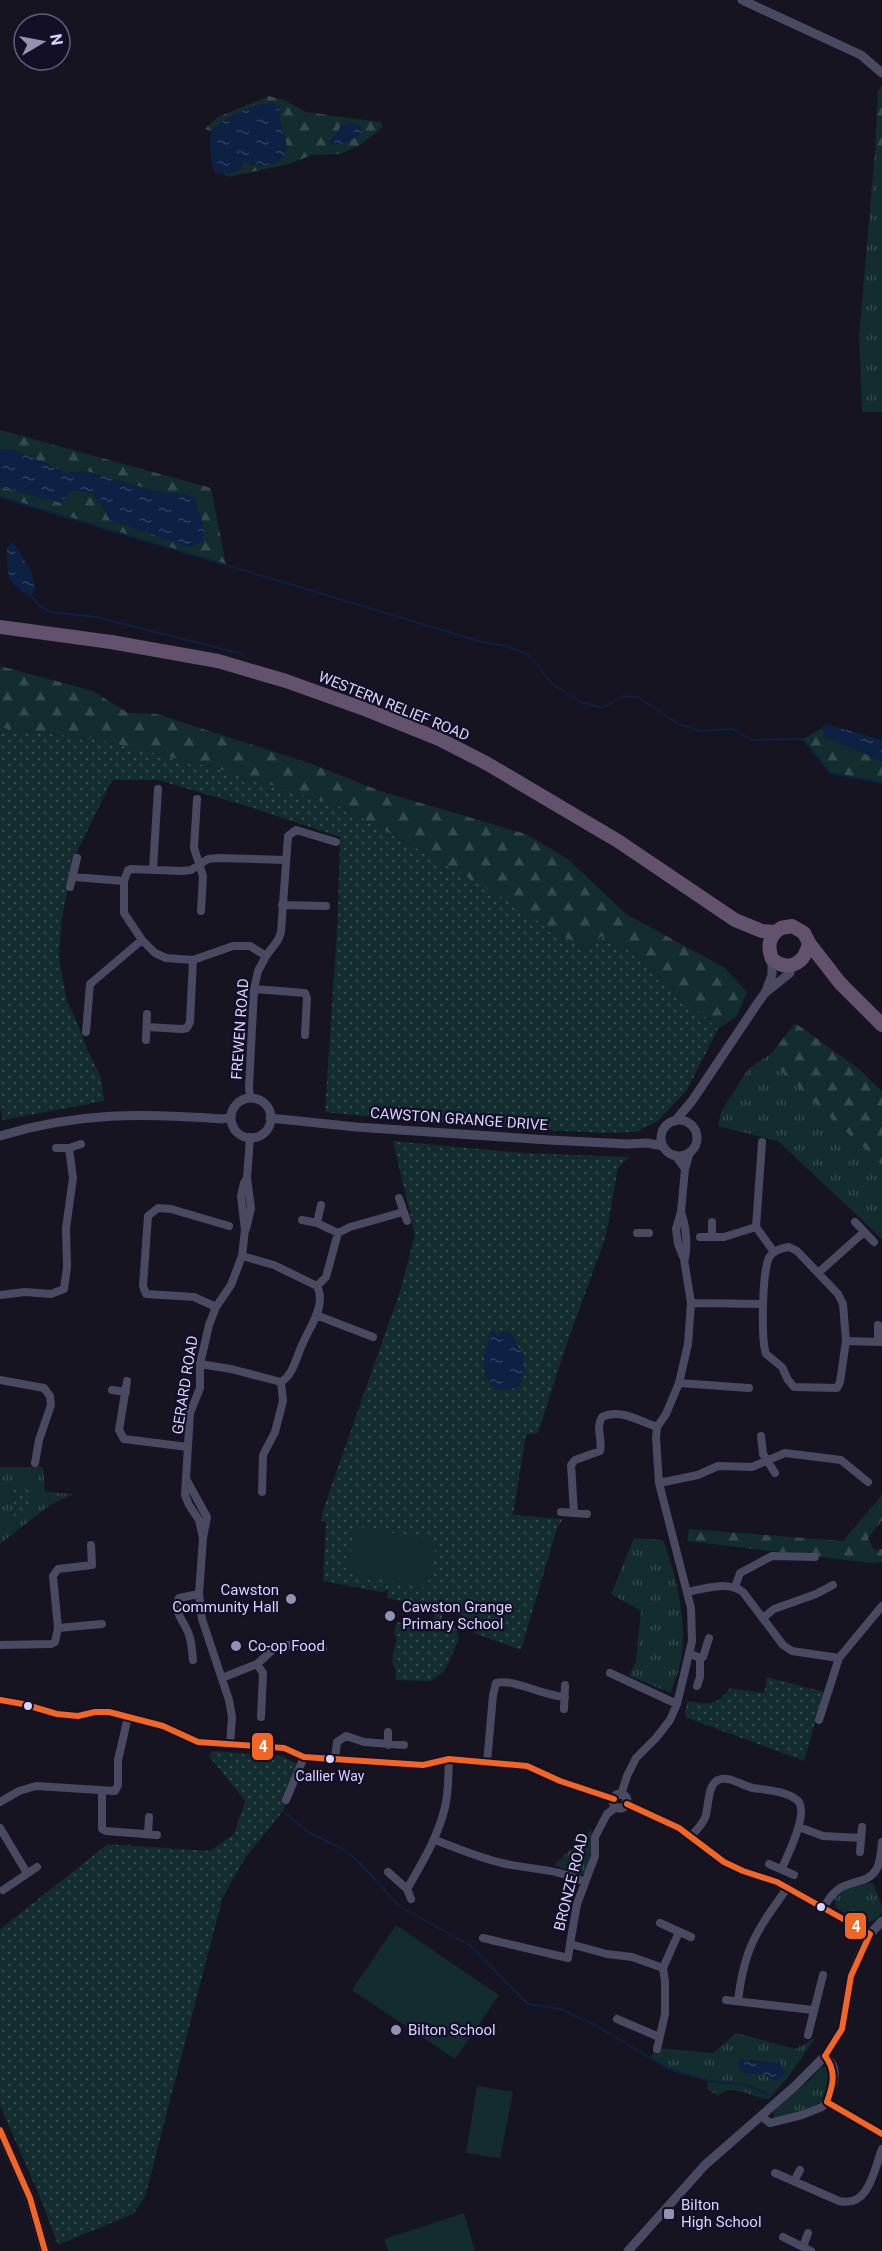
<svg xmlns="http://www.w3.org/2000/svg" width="882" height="2251" font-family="Roboto,sans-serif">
  <defs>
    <pattern id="grass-tufts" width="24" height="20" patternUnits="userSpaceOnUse" patternTransform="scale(1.5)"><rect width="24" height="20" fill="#132c2d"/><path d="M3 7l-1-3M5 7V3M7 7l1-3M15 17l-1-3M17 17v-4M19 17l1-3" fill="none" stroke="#354a4c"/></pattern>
    <pattern id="forest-firs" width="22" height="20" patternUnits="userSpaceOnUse" patternTransform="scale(1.5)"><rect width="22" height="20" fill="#132c2d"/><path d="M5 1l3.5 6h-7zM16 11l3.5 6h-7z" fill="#354a4c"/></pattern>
    <pattern id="park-dots" width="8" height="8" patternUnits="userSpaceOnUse" patternTransform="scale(1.5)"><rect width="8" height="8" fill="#132c2d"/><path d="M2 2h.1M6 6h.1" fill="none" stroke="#354a4c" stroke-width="1.8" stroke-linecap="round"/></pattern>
    <pattern id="water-ripples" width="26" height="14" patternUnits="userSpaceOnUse" patternTransform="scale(1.5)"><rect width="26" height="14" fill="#0d2144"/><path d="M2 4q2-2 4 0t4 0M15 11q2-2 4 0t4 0" fill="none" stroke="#304060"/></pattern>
  </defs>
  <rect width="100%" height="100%" fill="#161421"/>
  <!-- grass -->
  <path fill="url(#grass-tufts)" fill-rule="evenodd" d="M875 152 882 153V412H862L859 335Z
    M772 1053 780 1069 882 1165V1239L778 1141 718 1126 721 1112 748 1069Z
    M0 1467H43L45 1492 74 1494 50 1505 0 1544Z
    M634 1538 663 1540C676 1574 686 1616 682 1653 681 1666 675 1680 671 1693L629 1676 636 1661 641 1611 611 1594Z
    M592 1829 591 1851 586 1873 581 1875 554 1865Z
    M864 1883H873C877 1894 882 1901 882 1913L874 1921 863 1923 836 1908 834 1896 840 1890Z
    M736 2033 796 2049 816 2037 789 2076 769 2099C750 2098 735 2082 717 2096L707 2088 708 2081 669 2069 649 2058 658 2048 713 2053ZM751 2060 772 2063 776 2081 763 2074 741 2072Z
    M821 2067H826C833 2076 830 2095 820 2102 812 2108 784 2118 774 2118L773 2113 775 2110 811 2079Z"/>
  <!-- forest -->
  <path fill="url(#forest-firs)" d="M882 85V153L875 152 878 91Z
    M269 96 286 101 306 112 381 122 383 127 360 145 341 154 312 155 289 164 228 177 225 174 240 170 244 160 251 165 280 161C292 145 284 138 280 122 279 118 280 112 279 107L219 124 212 132 205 129 218 117Z
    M0 430 211 488 226 565 0 497V487L62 503 69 492C94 486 99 500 110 520L205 530 188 495 155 491 86 471 67 473 12 449H3L0 451Z
    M0 666 93 691 128 713 157 714 312 764 380 791 526 834 568 859 626 914 725 968 747 992 737 1016 718 1029 637 955 586 947 547 929 443 863 346 809 226 771 96 739 0 728Z
    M822 728 825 737 882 761V783L830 773 803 739Z
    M795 1023 859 1069 882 1091V1165L779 1069 772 1053Z
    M882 1495V1520L868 1538 874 1550 882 1549V1562L872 1563 687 1541 689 1529 843 1541Z"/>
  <!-- park -->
  <path fill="url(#park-dots)" d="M0 728 96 739 226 771 346 809 443 863 525 911 547 929 586 947 602 936 637 955 718 1029 687 1090 657 1122 635 1132 604 1133 524 1129 414 1121 325 1112 338 913 340 837 243 805 158 780H112L74 858 62 917 59 958 67 1002 77 1022 87 1049 101 1077 104 1101 3 1120 0 1109Z
    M393 1141 523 1153 629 1157 618 1168 606 1236 567 1343 538 1433 526 1435 513 1515 563 1519 557 1528 521 1650 474 1633 477 1621 448 1611 442 1616 440 1624 456 1627 459 1639 444 1672 430 1681 396 1680V1672L392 1660 397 1637 394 1636 396 1622 412 1625 413 1621 427 1624 428 1621 433 1622 436 1608 387 1598 388 1590 381 1592 323 1581 326 1522 321 1521 323 1510 400 1291 415 1235Z
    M9 1489 30 1490V1512L16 1522Z
    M767 1677 824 1692 804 1761 685 1717 687 1701C711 1704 714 1708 730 1688L764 1693Z
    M212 1751 282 1756 297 1764 300 1763 283 1811 246 1857 223 1896 145 2197 133 2214 58 2245 39 2195 0 2106V1929L108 1844 210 1851 234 1834 245 1801 209 1756Z"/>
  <!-- pitch -->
  <path fill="#132c2d" d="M355 1526 437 1541 427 1588 347 1573Z
    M396 1925 499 1995 455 2059 352 1990Z
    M477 2086 513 2092 500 2158 466 2153Z
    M464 2213 475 2251H388L384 2239Z"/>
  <!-- water -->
  <path fill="url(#water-ripples)" d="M266 102 274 103 279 107C280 112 280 117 280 121 283 139 298 155 271 164 260 167 254 166 244 161L240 170 225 174 215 173C211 164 208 141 212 131 219 118 253 107 266 102Z
    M350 122 360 126 362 133C352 141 342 145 329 145 331 137 338 134 341 125Z
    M3 449H12L67 473 86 471 155 491 188 495 195 498 205 530 202 542 189 547 110 520C99 500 94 486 69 492L62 503 0 487V451Z
    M13 542 31 571 35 590 31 596C6 584 7 574 7 547Z
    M826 724 882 740V761L825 737 822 728Z
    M495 1331 497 1336 504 1331 511 1333 524 1357 523 1374 520 1386 509 1390H497C477 1372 484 1355 491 1332Z
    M741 2059C754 2061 766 2065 779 2061L785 2073 776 2081 763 2074 741 2072 738 2064Z"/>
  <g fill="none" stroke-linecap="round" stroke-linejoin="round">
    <!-- stream -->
    <path stroke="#0d2144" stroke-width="2" d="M0 497 482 642 506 646 529 655 552 684 579 701 602 708 623 696 638 697 679 724 701 731 733 729 752 740 803 739 830 773 882 783
      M31 596 40 606 51 612 96 617 243 654
      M283 1811 308 1832 343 1849 359 1862 399 1906 471 1946 528 2004 560 2009 595 2025 669 2069 709 2081 748 2085 769 2095"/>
    <!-- minor -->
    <path stroke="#4a4962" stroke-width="8" d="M197 799 194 848 203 876 201 911
      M153 869 158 789
      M74 877 124 881
      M70 887 77 858
      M282 905 326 906
      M266 956 250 946H233L193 960 166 958 155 953 142 940 124 913V881L128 870 131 869 182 871 191 870 208 859 219 858 285 860
      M254 989 305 993 307 998 305 1035
      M147 1027 182 1029 187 1028 190 1022 193 960
      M86 1032 90 984 142 940
      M146 1040 147 1014
      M250 1098 249 1087 254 989 258 971 266 956 278 940 281 932 288 836 296 830 336 842
      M762 1142 756 1227 774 1252
      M56 1148H69L81 1144
      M675 1155 685 1169
      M399 1198 407 1221
      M681 1212C686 1227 688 1242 685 1258
      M302 1220 317 1223 321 1205
      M855 1222 874 1242
      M317 1223 338 1233
      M246 1229 251 1208 247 1178 250 1137
      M637 1233H649
      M700 1237H724L756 1227
      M712 1237V1222
      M789 1247 797 1251 818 1273 838 1294 843 1304 846 1341 840 1382 837 1388 794 1387 788 1380 782 1367 766 1354C761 1339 762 1273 769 1258 773 1250 781 1248 789 1247Z
      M818 1273 864 1232
      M317 1286 326 1277 338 1233 350 1227 403 1212
      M0 1295 25 1292 51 1294 64 1289 67 1267 66 1228 73 1178 69 1148
      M691 1303 763 1304
      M216 1307 194 1297 146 1294 143 1286 148 1216 158 1208 171 1209 229 1226
      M316 1315 373 1337
      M846 1341 882 1342
      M878 1342V1325
      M200 1364 231 1369 281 1382C293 1375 296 1358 302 1345 309 1328 327 1305 317 1286L274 1265 242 1256
      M0 1380 44 1388 50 1396 51 1405 39 1440 35 1463
      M127 1381 119 1430 124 1439 188 1447
      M679 1383 749 1388
      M112 1390 126 1392
      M761 1436 763 1454 775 1473
      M186 1479 207 1517 203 1538 199 1520 189 1505 185 1495 190 1413 200 1388V1364L209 1325 216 1307 231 1285 242 1256 245 1230 241 1196 244 1183 247 1178
      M659 1483 698 1475 718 1466 752 1467 785 1453 841 1460 868 1482
      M262 1492 263 1455 275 1432 283 1401 281 1382
      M561 1512 587 1514
      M574 1513 571 1465 575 1460 600 1451C603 1440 595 1428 602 1417 620 1408 639 1421 657 1427
      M203 1538 199 1594 202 1619 229 1700 232 1717 230 1745
      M735 1587 740 1573 772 1556 815 1557
      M688 1592C706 1588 727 1581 743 1592L783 1645 792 1651 839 1658 882 1606
      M763 1618 774 1609 816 1594 833 1585
      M58 1628 102 1624
      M0 1645 51 1644 55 1642 58 1628 53 1576 58 1569 92 1565 91 1545
      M689 1653 700 1658 703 1657 709 1638
      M193 1660C192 1652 192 1643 189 1635 185 1621 172 1613 179 1598L199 1594
      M257 1664 263 1673 261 1717
      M610 1673 677 1704
      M222 1678 257 1664 275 1648 287 1645 323 1649
      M697 1686 700 1677V1658
      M564 1709 565 1685
      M819 1720 839 1658
      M388 1745V1732
      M335 1758 337 1742 346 1736 364 1742 404 1745
      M487 1763 493 1695 496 1683C512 1678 544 1696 565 1697
      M102 1792V1829L106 1831 157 1835
      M621 1795 627 1776 636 1758 656 1738 670 1720 677 1704 692 1641 691 1608 659 1483 656 1438 657 1427 666 1414 679 1383 688 1344 691 1303 684 1259 678 1244 676 1229 681 1212 685 1169 690 1152
      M286 1800 304 1757
      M0 1802 19 1791 36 1786 115 1791 118 1785V1760L128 1717
      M616 1807 607 1814 595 1837V1856L577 1904 570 1944 607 1954 632 1957 663 1968
      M799 1827 823 1836 861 1838
      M0 1828 27 1873
      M148 1834 149 1817
      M691 1836C696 1831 702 1824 705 1818 709 1808 707 1785 718 1780 728 1775 743 1786 753 1788 767 1790 786 1791 797 1800 810 1810 788 1855 782 1868
      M435 1840C457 1848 479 1858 502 1863 532 1870 556 1868 585 1882
      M860 1852 862 1827
      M769 1864 794 1875
      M388 1872 407 1889 411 1899
      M407 1889C422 1863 438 1837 445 1807 449 1791 448 1775 449 1759
      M3 1890 37 1867
      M824 1908C839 1874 864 1889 876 1870 881 1862 881 1850 882 1842
      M660 1923 691 1937
      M483 1938 568 1958 570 1944
      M726 2000 813 2010
      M738 2001C744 1948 757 1930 788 1887
      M617 2019 659 2037
      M808 2035 823 1975
      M657 2049 665 2014V1981L663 1968 679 1932
      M827 2102 882 2134
      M761 2116 770 2123 802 2115 822 2107C830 2099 837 2080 834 2068 833 2063 828 2059 825 2056
      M775 2173 839 2201C869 2208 874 2170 882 2149
      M794 2181 800 2170
      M783 2237 811 2251
      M803 2247 808 2233"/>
    <!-- tertiary -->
    <path stroke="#4a4962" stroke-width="9" d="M742 0 861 55 882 73
      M766 991 772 975V959
      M231 1118a20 20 0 1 1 40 0a20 20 0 1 1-40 0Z
      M270 1118 356 1127 549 1140 627 1144 647 1143 663 1146
      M661 1138a18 18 0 1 1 36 0a18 18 0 1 1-36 0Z
      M675 1121 692 1101 757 1004 765 993 790 973 791 966
      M0 1136C77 1112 144 1113 223 1119L231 1117
      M0 1700 23 1704 57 1714 78 1716 95 1712H109L163 1726 198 1742 284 1748 304 1757 423 1765 449 1759 527 1766 560 1781 614 1799
      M613 1801a7 7 0 1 1 14 0a7 7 0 1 1-14 0Z
      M627 1804 679 1828 724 1862 743 1871 777 1882 870 1934
      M628 2251 705 2165 794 2087 825 2056 842 2029 851 1976 858 1959 870 1934 882 1921"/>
    <!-- secondary -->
    <path stroke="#575674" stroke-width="10" d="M0 2130 30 2198 45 2251"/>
    <!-- trunk -->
    <path stroke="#62526e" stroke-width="14" d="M0 627 111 642 218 661 286 681 367 710 439 739 486 763 618 841 735 920 762 931 775 932
      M809 943C805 963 789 973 772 959 767 946 769 936 781 928L792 926 804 933 809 943 840 983 882 1025"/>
    <!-- bus-1 casing -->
    <g stroke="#130f26" stroke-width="10">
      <path id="bus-1" d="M0 1700 23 1704 57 1714 78 1716 95 1712H109L163 1726 198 1742 284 1748 304 1757 423 1765 449 1759 527 1766 560 1781 614 1799
        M627 1804 679 1828 724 1862 743 1871 777 1882 870 1934 851 1976 842 2029 825 2056C837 2071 833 2085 827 2102L882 2134
        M0 2130 30 2198 45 2251"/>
    </g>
    <!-- bus-1 -->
    <use href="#bus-1" stroke="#f26522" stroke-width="6"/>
  </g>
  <!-- markers -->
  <g fill="#9591b1" stroke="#130f26" stroke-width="2">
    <circle cx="291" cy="1599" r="6"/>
    <circle cx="390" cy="1616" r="6"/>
    <circle cx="236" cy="1646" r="6"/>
    <circle cx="396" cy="2030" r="6"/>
    <rect x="663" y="2208" width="12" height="12" rx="3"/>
  </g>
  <g fill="#d9d4ff" stroke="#130f26" stroke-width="2">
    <circle cx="28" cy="1706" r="5"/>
    <circle cx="330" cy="1759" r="5"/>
    <circle cx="821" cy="1907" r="5"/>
  </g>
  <g text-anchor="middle" stroke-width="4.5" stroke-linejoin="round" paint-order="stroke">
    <!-- bus labels -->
    <g font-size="14" fill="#d9d4ff" stroke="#130f26">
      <text x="330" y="1781">Callier Way</text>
    </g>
    <!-- street labels -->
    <g font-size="15" fill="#d9d4ff" stroke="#130f26">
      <text transform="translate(394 706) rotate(22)" y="5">WESTERN RELIEF ROAD</text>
      <text transform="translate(240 1029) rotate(-86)" y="5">FREWEN ROAD</text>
      <text transform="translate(459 1119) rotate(4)" y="5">CAWSTON GRANGE DRIVE</text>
      <text transform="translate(185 1385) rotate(-81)" y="5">GERARD ROAD</text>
      <text transform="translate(571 1882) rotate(-76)" y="5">BRONZE ROAD</text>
    </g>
    <!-- poi labels -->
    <g font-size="15" fill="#d9d4ff" stroke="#130f26" text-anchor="start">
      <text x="279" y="1595" text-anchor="end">Cawston<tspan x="279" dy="17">Community Hall</tspan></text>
      <text x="402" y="1612">Cawston Grange<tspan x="402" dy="17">Primary School</tspan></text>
      <text x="248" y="1651">Co-op Food</text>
      <text x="408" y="2035">Bilton School</text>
      <text x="681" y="2210">Bilton<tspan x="681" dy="17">High School</tspan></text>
    </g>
  </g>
  <g stroke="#130f26" stroke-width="2">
    <rect x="251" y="1732" width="23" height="29" rx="6" fill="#f26522"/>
    <rect x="844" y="1912" width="23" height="28" rx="6" fill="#f26522"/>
  </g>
  <g font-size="16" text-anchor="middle" font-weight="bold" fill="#fff">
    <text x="263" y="1752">4</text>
    <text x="856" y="1932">4</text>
  </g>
  <!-- north arrow -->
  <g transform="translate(42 42) rotate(80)"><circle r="28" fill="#130f26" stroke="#625e7d" stroke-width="1.5"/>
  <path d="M0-4.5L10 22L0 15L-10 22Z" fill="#9591b1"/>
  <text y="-9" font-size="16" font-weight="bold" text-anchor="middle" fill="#d9d4ff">N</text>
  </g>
</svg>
